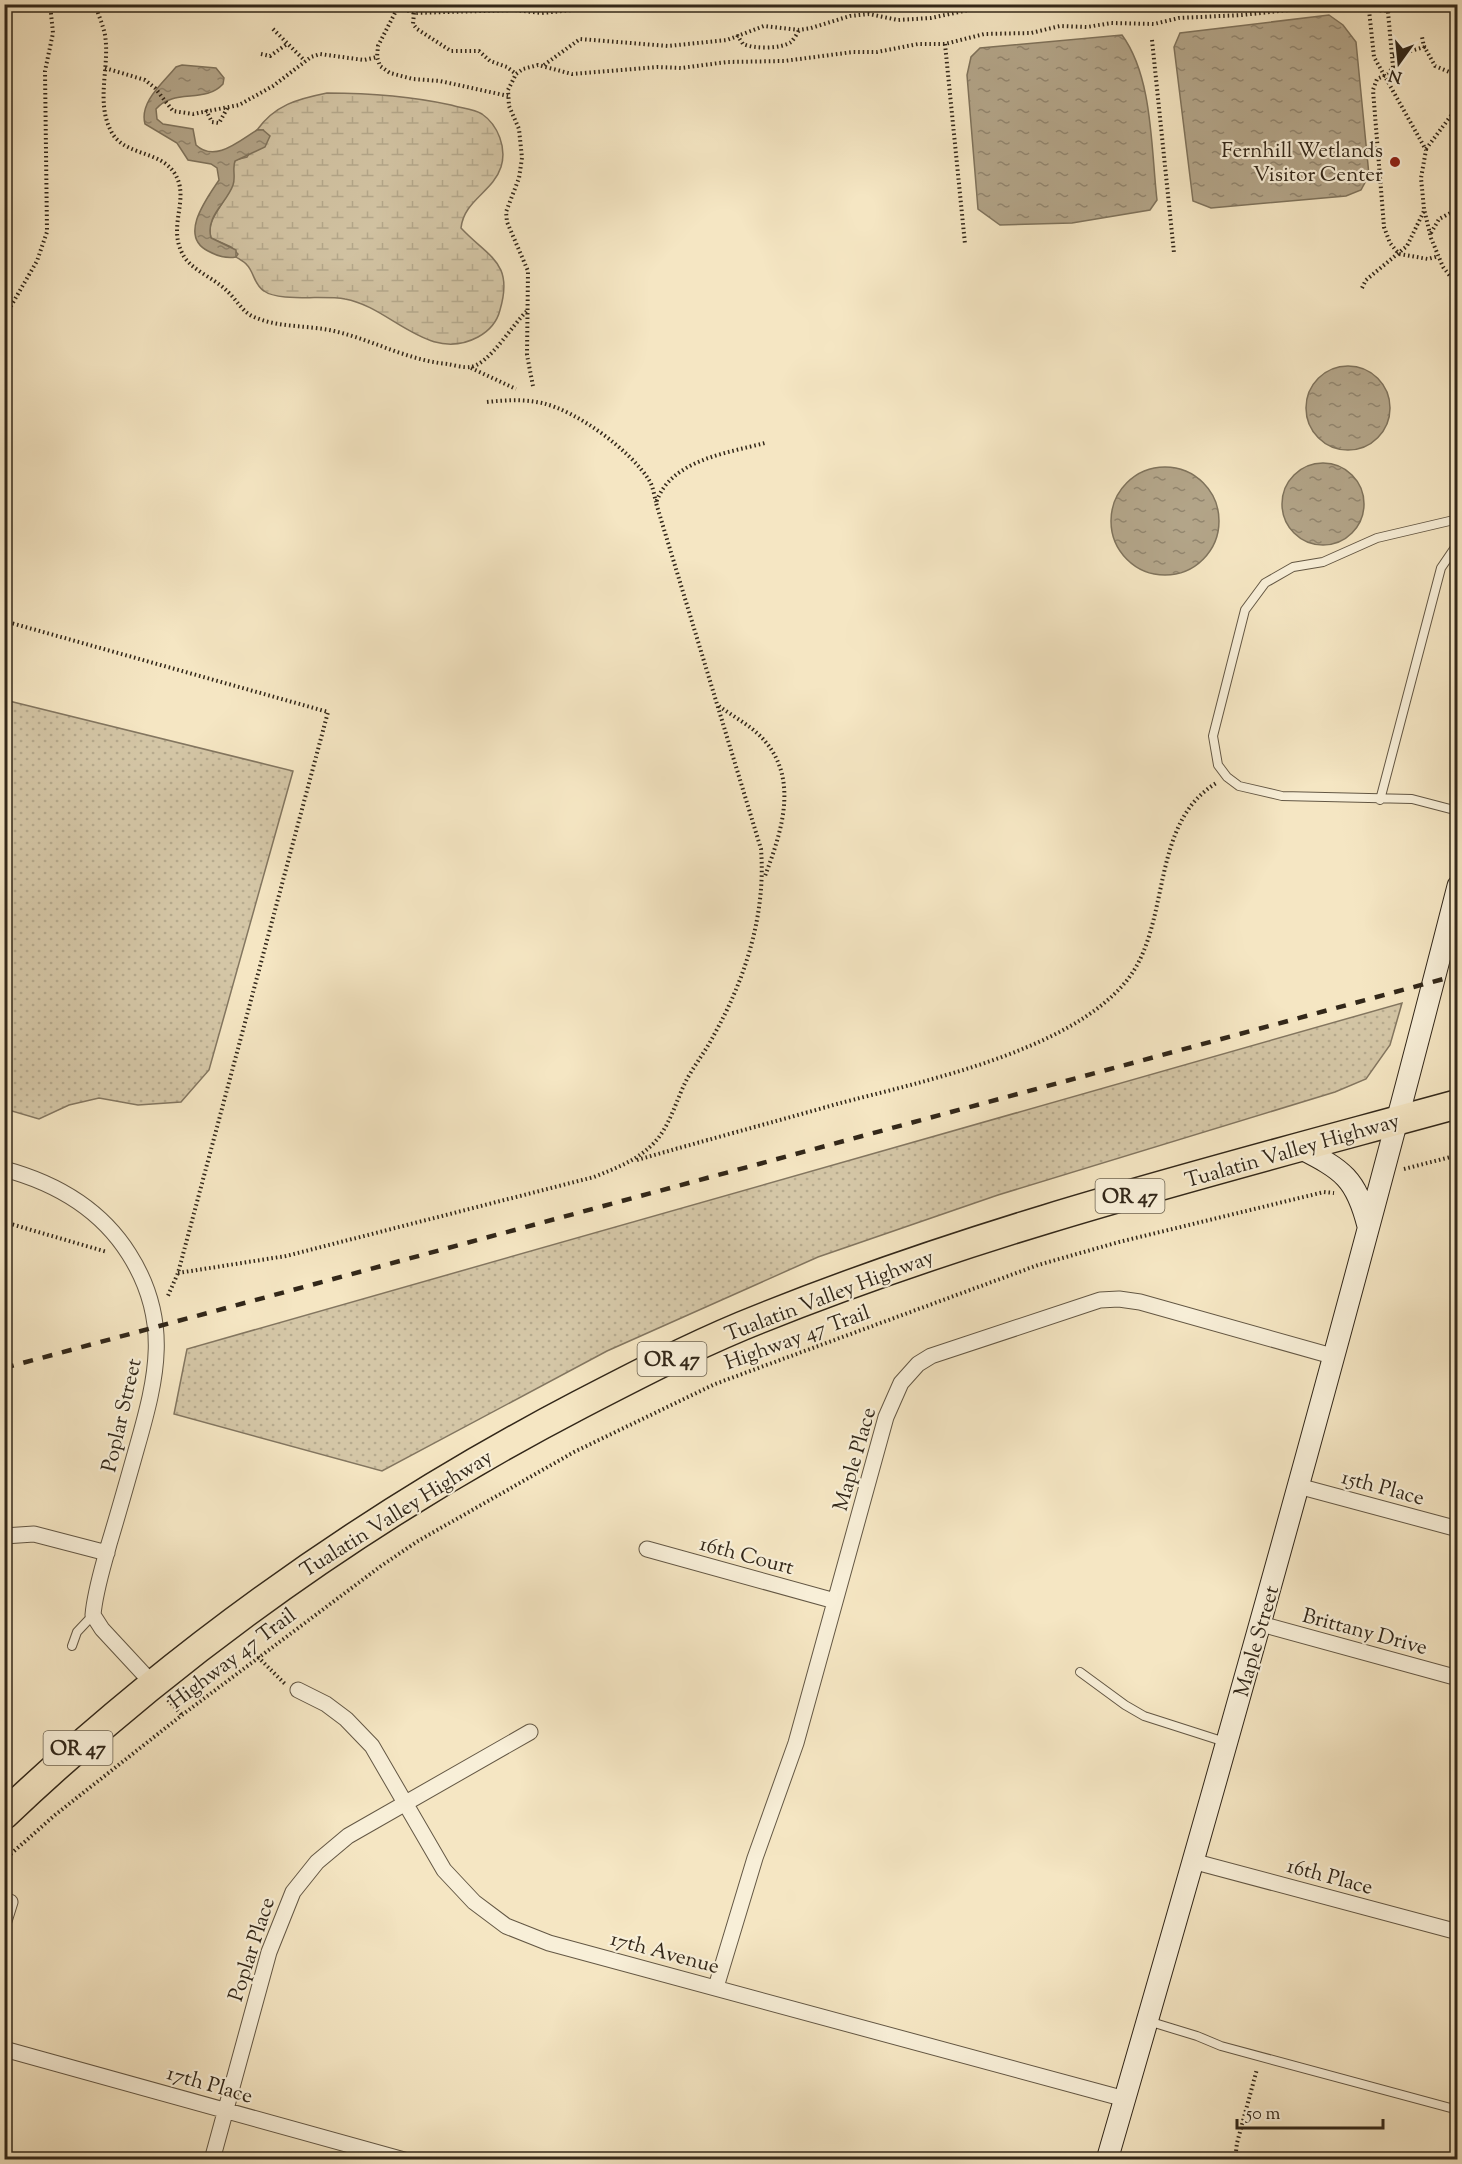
<svg xmlns="http://www.w3.org/2000/svg" width="1462" height="2164" font-family="'Sorts Mill Goudy',serif">
  <defs>
    <pattern id="grass-dots" width="8" height="8" patternUnits="userSpaceOnUse" patternTransform="scale(1.5)"><rect width="8" height="8" fill="#d4c6a6"/><path d="M2 2h.1M6 6h.1" fill="none" stroke="#b6aa8e" stroke-width="1.8" stroke-linecap="round"/></pattern>
    <pattern id="wetland-marsh" width="20" height="14" patternUnits="userSpaceOnUse" patternTransform="scale(1.5)"><rect width="20" height="14" fill="#d4c6a6"/><path d="M1 5h8M5 5V1M11 12h8M15 12V8" fill="none" stroke="#b6aa8e"/></pattern>
    <pattern id="water-ripples" width="26" height="14" patternUnits="userSpaceOnUse" patternTransform="scale(1.5)"><rect width="26" height="14" fill="#b3a589"/><path d="M2 4q2-2 4 0t4 0M15 11q2-2 4 0t4 0" fill="none" stroke="#92866f"/></pattern>
  </defs>
  <rect width="100%" height="100%" fill="#f5e6c3"/>
  <filter id="stains"><feTurbulence type="fractalNoise" baseFrequency=".00333" numOctaves="4"/><feColorMatrix values="0 0 0 0 .2 0 0 0 0 .09 0 0 0 0 .02 0 0 0 .5 -.17"/></filter>
  <radialGradient id="worn" r=".72"><stop offset=".6" stop-color="#630" stop-opacity="0"/><stop offset="1" stop-color="#630" stop-opacity=".3"/></radialGradient>
  <!-- grass -->
  <path fill="url(#grass-dots)" stroke="#837660" stroke-width="1.5" d="M5 700 293 771 209 1070 181 1102 138 1105 99 1098 69 1105 39 1119 5 1109Z
    M1402 1003 1390 1045 1366 1079 1335 1092 998 1195 818 1257 607 1351 382 1471 174 1414 187 1349Z"/>
  <!-- wetland -->
  <path fill="url(#wetland-marsh)" stroke="#837660" stroke-width="1.5" d="M327 93C369 93 410 96 451 105 460 108 474 109 482 114 498 125 507 148 501 167 493 192 464 200 461 228 489 258 514 262 500 310 497 322 489 331 478 337 428 364 391 307 345 299 325 295 279 302 264 291 254 285 254 272 247 265 245 262 239 259 236 257L238 254 231 247 211 238C206 220 221 209 227 194 232 183 232 171 235 160L247 157 263 130H257C275 105 297 99 327 93Z"/>
  <!-- water -->
  <path fill="url(#water-ripples)" stroke="#7f735c" stroke-width="1.5" d="M1329 15 1343 25 1356 42 1369 175 1361 190 1346 196 1211 208 1193 201 1174 47 1180 33Z
    M1122 35C1153 77 1151 149 1157 200L1150 210 1072 223 1000 225 978 209 967 75 971 57 980 48Z
    M182 65 216 68 224 78 223 84C205 104 174 88 156 109L157 119 163 124 193 129 196 145C215 163 239 141 257 130H263L270 136 265 147 235 161C232 169 236 177 233 185 227 203 205 216 211 238L236 250V257C226 259 217 256 208 251 178 236 207 198 219 180L217 168 211 164 188 160 177 143 145 124C139 102 163 83 176 67Z
    M1306 408a42 42 0 1 1 84 0a42 42 0 1 1-84 0Z
    M1282 504a41 41 0 1 1 82 0a41 41 0 1 1-82 0Z
    M1111 521a54 54 0 1 1 108 0a54 54 0 1 1-108 0Z"/>
  <g fill="none" stroke-linecap="round" stroke-linejoin="round">
    <!-- lane casing -->
    <g stroke="#635744" stroke-width="10">
      <path id="lane" d="M1458 519 1377 538 1323 562 1293 567 1265 583 1245 610 1213 736 1218 765 1227 777 1239 786 1282 796 1412 799 1458 811
        M1380 800 1441 568 1458 543
        M72 1646 77 1632 93 1615
        M1080 1672 1125 1705 1144 1716 1225 1742
        M1148 2021 1197 2036 1221 2046 1458 2110"/>
    </g>
    <!-- street casing -->
    <g stroke="#635744" stroke-width="17">
      <path id="street" d="M4 1169C56 1183 100 1208 129 1254 171 1320 157 1377 137 1447 128 1479 119 1511 109 1544 103 1567 95 1591 93 1615L102 1629 153 1684
        M1298 1486 1458 1529
        M4 1536 34 1534 107 1553
        M647 1549 835 1601
        M1261 1624 1458 1678
        M298 1690 326 1704 346 1719 372 1746 444 1870 474 1902 506 1926 549 1943 1125 2099
        M1192 1861 1458 1932
        M4 1921 10 1902
        M716 1987 755 1858 796 1743 886 1417 901 1383 918 1364 931 1356 1100 1300 1119 1299 1140 1302 1332 1356
        M4 2049 404 2160
        M212 2160 269 1952 293 1892 317 1862 348 1836 530 1732"/>
    </g>
    <!-- secondary casing -->
    <g stroke="#322719" stroke-width="23">
      <path id="secondary" d="M1300 1148C1343 1170 1356 1178 1368 1226
        M1107 2160C1230 1737 1349 1313 1458 886"/>
    </g>
    <!-- highway casing -->
    <g stroke="#322719" stroke-width="31">
      <path id="highway" d="M4 1815C176 1652 370 1514 579 1405 633 1377 687 1349 742 1326 973 1231 1217 1170 1458 1104"/>
    </g>
    <!-- path -->
    <path stroke="#322719" stroke-width="4" stroke-dasharray="1.5 3" stroke-linecap="butt" d="M95 4C98 14 103 25 105 35 110 65 96 100 110 129 122 157 160 149 175 174 191 200 165 228 185 258 195 272 216 279 228 292 237 300 242 312 254 317 279 328 308 325 334 331 373 340 407 360 447 364 454 365 463 368 470 367 489 365 512 325 527 311
      M391 4 414 13 514 10 542 13 632 4
      M583 4 594 6
      M1349 4C1372 9 1388 16 1411 4
      M397 9 378 46 377 57 380 66 390 73 413 79 440 81 508 96
      M1369 10 1374 57 1426 150 1421 178 1424 209 1431 238 1443 267 1458 286
      M1388 12 1393 67 1388 74 1377 79 1373 90 1384 227 1390 243 1399 254 1428 259 1439 256
      M414 13 413 24 417 29 451 51H479L490 61 507 67 516 74
      M273 29 305 61
      M737 35 743 44C754 49 781 49 791 42 794 39 797 34 799 30
      M1152 40 1174 253
      M945 44 965 244
      M1424 46 1435 66 1454 74
      M261 54 270 56 287 44
      M1393 56 1424 47 1422 37
      M544 65 580 39 668 46 727 40 764 26 799 30 811 28 850 16 869 14 898 20 931 18 987 6 1029 10 1048 4
      M105 68 145 80 155 88 173 111 193 114 239 105 273 86 311 57 320 54 364 60 377 57
      M206 110 212 122 219 123 228 107
      M1426 149 1453 113 1456 106 1452 85 1458 52
      M1431 233 1439 219 1458 209
      M1362 288 1366 280 1407 246 1424 211
      M4 318 37 261 47 232 45 71 53 33 50 4
      M471 368 516 389
      M533 386 527 355 528 271 507 222 506 212 519 178 522 158 519 129 509 106 508 90 516 74 523 69 538 65 572 74 658 67 681 68 727 62 784 61 853 52H877L918 44H945L984 34 1031 33 1060 26 1087 27 1111 23 1154 24 1179 18 1242 15 1345 4
      M487 402C506 400 523 399 542 403 577 411 630 450 649 480 653 486 654 495 656 502
      M4 621 328 712 178 1273 167 1298
      M719 706C731 715 746 723 757 733 801 773 783 828 765 876
      M637 1160C703 1141 770 1123 837 1104 923 1081 1072 1051 1128 979 1172 922 1149 822 1218 782
      M1404 1169 1458 1155
      M4 1222 107 1252
      M178 1273 286 1256 594 1177C616 1168 636 1161 653 1144 670 1127 676 1100 687 1079 696 1063 707 1049 715 1033 746 977 766 913 761 849L656 503C670 460 727 453 765 443
      M258 1657 285 1684
      M168 1700 182 1715
      M4 1860 55 1815 182 1715 381 1566 418 1541 574 1452 715 1384 1038 1265 1119 1242 1324 1192 1334 1193
      M1235 2160 1237 2143 1257 2069"/>
    <!-- lane -->
    <use href="#lane" stroke="#f8efd8" stroke-width="8"/>
    <!-- street -->
    <use href="#street" stroke="#f8efd8" stroke-width="15"/>
    <!-- secondary -->
    <use href="#secondary" stroke="#f8efd8" stroke-width="21"/>
    <!-- highway -->
    <use href="#highway" stroke="#f5e6c3" stroke-width="28"/>
    <!-- rail -->
    <path stroke="#322719" stroke-width="4.5" stroke-dasharray="10 10" stroke-linecap="butt" d="M4 1368 1458 975"/>
  </g>
  <!-- markers -->
  <circle fill="#8f2418" stroke="#f8efd8" stroke-width="2" cx="1395" cy="162" r="6"/>
  <g text-anchor="middle" stroke-width="4.5" stroke-linejoin="round" paint-order="stroke">
    <!-- shield labels -->
    <g fill="#f8efd8" stroke="#6d6352" stroke-width="1.5">
      <rect x="1095.5" y="1179" width="69" height="34" rx="4.5"/>
      <rect x="637.5" y="1342" width="69" height="34" rx="4.5"/>
      <rect x="43.5" y="1731" width="69" height="34" rx="4.5"/>
    </g>
    <g font-size="20" font-weight="bold" fill="#322719">
      <text x="1130" y="1203">OR 47</text>
      <text x="672" y="1366">OR 47</text>
      <text x="78" y="1755">OR 47</text>
    </g>
    <!-- poi labels -->
    <g font-size="21" fill="#322719" stroke="#f8efd8" text-anchor="end">
      <text x="1383" y="157">Fernhill Wetlands<tspan x="1383" dy="24">Visitor Center</tspan></text>
    </g>
    <!-- street labels -->
    <g font-size="21" fill="#322719" stroke="#f8efd8">
      <text transform="translate(1292 1150) rotate(-16)" y="7">Tualatin Valley Highway</text>
      <text transform="translate(829 1295) rotate(-21)" y="7">Tualatin Valley Highway</text>
      <text transform="translate(797 1337) rotate(-20)" y="7">Highway 47 Trail</text>
      <text transform="translate(121 1415) rotate(-77)" y="7">Poplar Street</text>
      <text transform="translate(854 1459) rotate(-74)" y="7">Maple Place</text>
      <text transform="translate(1383 1487) rotate(15)" y="7">15th Place</text>
      <text transform="translate(396 1513) rotate(-32)" y="7">Tualatin Valley Highway</text>
      <text transform="translate(747 1555) rotate(15)" y="7">16th Court</text>
      <text transform="translate(1365 1631) rotate(15)" y="7">Brittany Drive</text>
      <text transform="translate(1256 1641) rotate(-74)" y="7">Maple Street</text>
      <text transform="translate(232 1658) rotate(-37)" y="7">Highway 47 Trail</text>
      <text transform="translate(1330 1876) rotate(15)" y="7">16th Place</text>
      <text transform="translate(251 1949) rotate(-72)" y="7">Poplar Place</text>
      <text transform="translate(665 1952) rotate(15)" y="7">17th Avenue</text>
      <text transform="translate(210 2084) rotate(16)" y="7">17th Place</text>
    </g>
  </g>
  <!-- margin -->
  <rect width="1462" height="2164" fill="none" stroke="#f5e6c3" stroke-width="24"/>
  <rect x="6" y="6" width="1450" height="2152" fill="none" stroke="#322719" stroke-width="3"/>
  <rect x="12" y="12" width="1438" height="2140" fill="none" stroke="#322719" stroke-width="1.5"/>
  <!-- north arrow -->
  <g transform="translate(1399 63) rotate(195)" stroke="#f8efd8" stroke-width="4.5" paint-order="stroke">
  <path d="M0-4.5L10 22L0 15L-10 22Z" fill="#322719"/>
  <text y="-9" font-size="16" font-weight="bold" text-anchor="middle" fill="#322719">N</text>
  </g>
  <!-- scale -->
  <path d="M1237 2119v9h146v-9" fill="none" stroke="#322719" stroke-width="3"/>
  <text x="1246" y="2119" font-size="18" fill="#322719" stroke="#f8efd8" stroke-width="4.5" paint-order="stroke">50 m</text>
  <rect width="100%" height="100%" filter="url(#stains)"/>
  <rect width="100%" height="100%" fill="url(#worn)"/>
</svg>
